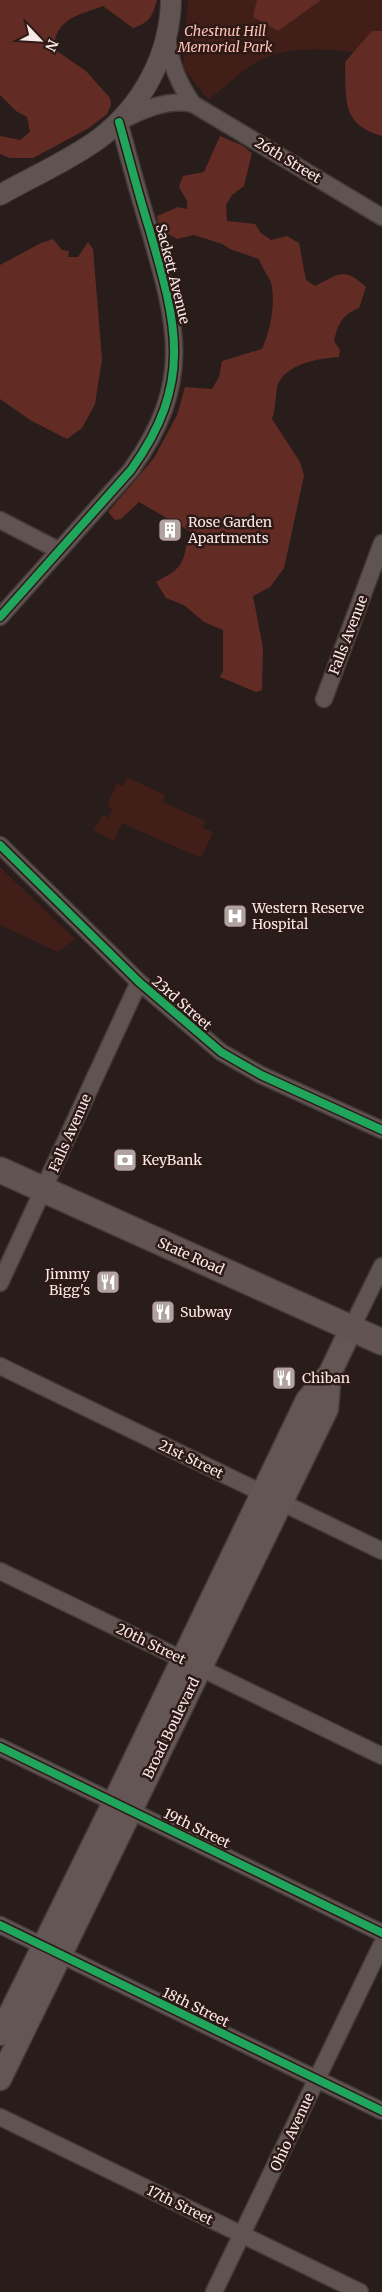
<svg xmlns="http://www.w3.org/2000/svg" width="382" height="2292" font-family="Merriweather,serif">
  <rect width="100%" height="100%" fill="#281d1b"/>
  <!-- green -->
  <path fill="#421e18" d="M188 0H382V57C343 51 298 42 260 60 245 68 223 89 208 100L183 67Z
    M127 777 165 795 163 802 205 821 203 828 213 832 201 858 122 823 114 841 93 830 103 815 108 818 112 809 107 806 117 783 123 786Z
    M0 867 75 939 58 952 0 925Z"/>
  <!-- forest -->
  <path fill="#622c24" d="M0 0H157C152 17 150 22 133 28L103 6C79 15 55 18 54 49L86 71 110 98 111 105 107 114 89 128 33 158H10L0 154V136L20 140 30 132 27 117 16 111 0 95Z
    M257 0H321L278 31 253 17Z
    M372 31H382V136C341 125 346 99 345 62Z
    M220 136 243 146 252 153 244 186 232 195 226 205 227 221 255 224 261 233 271 240 287 236 299 243 306 280 315 286C340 274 343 266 366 287L359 308C342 315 338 324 334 341L340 350 339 357C320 358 282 364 277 388 275 399 276 408 272 419L300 462 304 476 284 568 270 587 253 596 263 648 262 690 256 692 220 677 223 671V630L204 622 184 605 166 598 156 582C166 576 179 571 183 559 187 549 185 541 191 532L139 502 121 519 115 520 108 512 154 458 177 415 185 387 212 389 219 377 222 361 262 349C270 331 275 307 272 287 272 280 262 269 259 259L230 249 222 244 194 235 177 239C166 233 158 229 157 216L178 207 187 209V201L179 187 183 176 204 172Z
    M53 239 62 250 69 251 68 257H78L88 242 93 249 102 359 95 404 82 428 67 439 30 420 0 399V265L41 243Z"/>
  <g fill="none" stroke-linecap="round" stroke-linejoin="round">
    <!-- minor casing -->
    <g stroke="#443a38" stroke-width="19">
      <path id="minor" d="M167 38C171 64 178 83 193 104
        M0 520 58 550
        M0 617 131 470C194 382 177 325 149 228 138 193 129 157 119 122 142 110 168 98 193 104L382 217
        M324 699 382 543
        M0 845 139 982 221 1052 261 1075 382 1130
        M0 1283 139 982
        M352 1327 382 1266
        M0 1366 382 1551
        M0 1571 382 1756
        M0 1747 382 1933
        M0 1925 382 2111
        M0 2117 360 2292
        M214 2292 382 1944"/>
    </g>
    <!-- tertiary casing -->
    <g stroke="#443a38" stroke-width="22">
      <path id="tertiary" d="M0 195C33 176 69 161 100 138 143 105 170 54 171 0"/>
    </g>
    <!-- secondary casing -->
    <g stroke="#443a38" stroke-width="25">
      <path id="secondary" d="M0 2034 114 1802 307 1400 330 1373 352 1327
        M0 2079 327 1409 330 1373"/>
    </g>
    <!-- primary casing -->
    <g stroke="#443a38" stroke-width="28">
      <path id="primary" d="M0 1170 382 1342"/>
    </g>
    <!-- minor -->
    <use href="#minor" stroke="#5f5452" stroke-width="16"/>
    <!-- tertiary -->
    <use href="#tertiary" stroke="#5f5452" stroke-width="20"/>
    <!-- secondary -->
    <use href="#secondary" stroke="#635654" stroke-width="22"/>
    <!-- primary -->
    <use href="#primary" stroke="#625452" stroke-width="25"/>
    <!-- cycleway casing -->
    <g stroke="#2d1916" stroke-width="11">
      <path id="cycleway" d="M0 617 131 470C194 382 177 325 149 228 138 193 129 157 119 122
        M0 845 139 982 221 1052 261 1075 382 1130
        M0 1747 382 1933
        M0 1925 382 2111"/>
    </g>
    <!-- cycleway -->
    <use href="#cycleway" stroke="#20a55d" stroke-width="8"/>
  </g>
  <!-- icons -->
  <defs>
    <g id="building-square" transform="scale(1.25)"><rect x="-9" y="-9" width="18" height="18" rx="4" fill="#afa29f" stroke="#2d1916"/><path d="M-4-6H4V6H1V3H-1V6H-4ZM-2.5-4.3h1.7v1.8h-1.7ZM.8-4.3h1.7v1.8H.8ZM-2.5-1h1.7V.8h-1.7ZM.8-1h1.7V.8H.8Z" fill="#fff"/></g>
    <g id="hospital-square" transform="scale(1.25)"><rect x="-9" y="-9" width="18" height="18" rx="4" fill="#afa29f" stroke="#2d1916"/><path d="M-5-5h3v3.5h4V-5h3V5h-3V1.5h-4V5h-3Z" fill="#fff"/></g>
    <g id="bank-square" transform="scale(1.25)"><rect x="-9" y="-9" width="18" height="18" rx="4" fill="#afa29f" stroke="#2d1916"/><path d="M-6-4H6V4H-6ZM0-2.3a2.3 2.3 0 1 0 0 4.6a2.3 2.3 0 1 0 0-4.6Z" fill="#fff"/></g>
    <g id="restaurant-square" transform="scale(1.25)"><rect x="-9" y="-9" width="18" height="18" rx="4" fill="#afa29f" stroke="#2d1916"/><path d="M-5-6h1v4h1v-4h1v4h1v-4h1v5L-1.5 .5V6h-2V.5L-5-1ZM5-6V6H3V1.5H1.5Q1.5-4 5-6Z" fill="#fff"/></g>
  </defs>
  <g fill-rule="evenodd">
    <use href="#building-square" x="170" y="530"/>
    <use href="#hospital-square" x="235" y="916"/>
    <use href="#bank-square" x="125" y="1160"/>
    <use href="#restaurant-square" x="108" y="1282"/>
    <use href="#restaurant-square" x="163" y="1312"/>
    <use href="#restaurant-square" x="284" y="1378"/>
  </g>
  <g text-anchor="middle" stroke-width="5" stroke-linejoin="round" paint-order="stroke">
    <!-- park labels -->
    <g font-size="14" font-style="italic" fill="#fec1b6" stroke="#2d1916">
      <text x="225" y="36">Chestnut Hill<tspan x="225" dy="16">Memorial Park</tspan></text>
    </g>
    <!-- street labels -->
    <g font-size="14" fill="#f8e9e6" stroke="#2d1916">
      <text transform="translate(288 160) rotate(31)" y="5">26th Street</text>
      <text transform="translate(173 274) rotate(76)" y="5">Sackett Avenue</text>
      <text transform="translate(348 635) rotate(-69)" y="5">Falls Avenue</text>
      <text transform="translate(182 1003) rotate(41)" y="5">23rd Street</text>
      <text transform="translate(70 1133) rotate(-66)" y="5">Falls Avenue</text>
      <text transform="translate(191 1256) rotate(24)" y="5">State Road</text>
      <text transform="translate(191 1459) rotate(26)" y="5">21st Street</text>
      <text transform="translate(151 1644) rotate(26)" y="5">20th Street</text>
      <text transform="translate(171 1728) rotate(-64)" y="5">Broad Boulevard</text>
      <text transform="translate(197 1828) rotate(26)" y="5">19th Street</text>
      <text transform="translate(196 2007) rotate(26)" y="5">18th Street</text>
      <text transform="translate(292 2132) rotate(-65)" y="5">Ohio Avenue</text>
      <text transform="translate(180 2205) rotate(26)" y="5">17th Street</text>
    </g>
    <!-- poi labels -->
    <g font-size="14" fill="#f8e9e6" stroke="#2d1916" text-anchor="start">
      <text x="188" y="527">Rose Garden<tspan x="188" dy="16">Apartments</tspan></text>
      <text x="252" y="913">Western Reserve<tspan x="252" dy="16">Hospital</tspan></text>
      <text x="142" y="1165">KeyBank</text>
      <text x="90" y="1279" text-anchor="end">Jimmy<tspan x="90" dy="16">Bigg's</tspan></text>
      <text x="180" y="1317">Subway</text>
      <text x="302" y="1383">Chiban</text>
    </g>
  </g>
  <!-- north arrow -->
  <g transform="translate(40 40) rotate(115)" stroke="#2d1916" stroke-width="4" paint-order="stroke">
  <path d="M0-4L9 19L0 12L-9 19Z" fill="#f8e9e6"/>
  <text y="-8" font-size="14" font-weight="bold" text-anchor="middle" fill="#f8e9e6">N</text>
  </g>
</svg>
